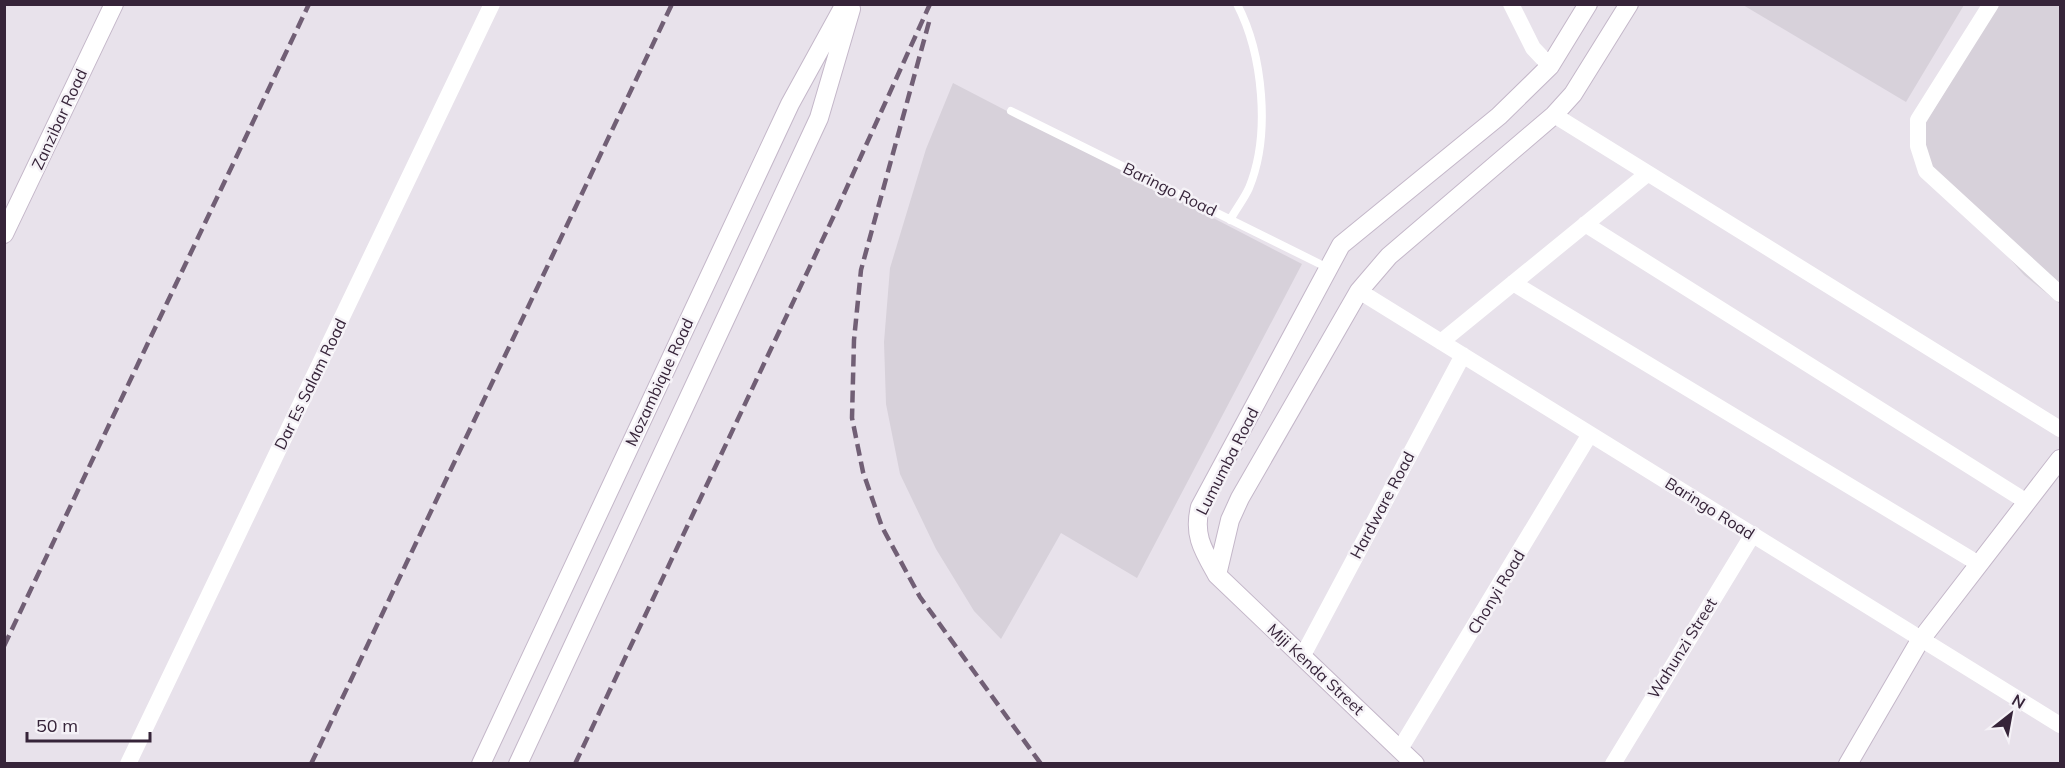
<svg xmlns="http://www.w3.org/2000/svg" width="2065" height="768" font-family="Mulish,sans-serif">
  <rect width="100%" height="100%" fill="#e8e2eb"/>
  <!-- built -->
  <path fill="#d7d1da" d="M1743 5H1964L1906 102Z
    M1997 5H2060V304L2024 275 1912 146Z
    M953 83 1302 264 1137 578 1061 533 1001 639 974 611 936 549 900 474 886 404 884 342 890 268 926 149Z"/>
  <g fill="none" stroke-linecap="round" stroke-linejoin="round">
    <!-- secondary casing -->
    <g stroke="#c4b7c9" stroke-width="20">
      <path id="secondary" d="M4 234 114 4
        M1217 575 1230 520 1240 498 1359 291 1389 256 1554 115 1573 94 1629 4
        M481 764 790 104 845 4
        M518 764 819 118 851 9
        M1415 764 1217 575C1203 550 1193 535 1200 507L1341 245 1499 116 1550 66 1588 4
        M1848 764 1919 642 2060 459"/>
    </g>
    <!-- lane -->
    <path stroke="#fff" stroke-width="8" d="M1011 111 1328 268
      M1230 220C1236 209 1244 199 1249 188 1271 135 1263 54 1237 4"/>
    <!-- street -->
    <path stroke="#fff" stroke-width="16" d="M1511 4 1533 48 1550 66
      M1991 4 1918 120V146L1926 171 2060 294
      M1554 115 2060 429
      M1585 224 2027 502
      M1513 283 1979 564
      M1359 291 2060 725
      M1441 342 1647 174
      M1302 657 1463 355
      M1400 749 1590 434
      M128 764 492 4
      M1613 764 1753 534"/>
    <!-- secondary -->
    <use href="#secondary" stroke="#fff" stroke-width="18"/>
    <!-- rail -->
    <path stroke="#715f75" stroke-width="4.5" stroke-dasharray="12 6" stroke-linecap="butt" d="M929 22 861 270 854 340 852 418 863 472 882 527 920 597 1041 764
      M4 646 309 4
      M311 764 672 4
      M575 764 838 207 930 4"/>
  </g>
  <g text-anchor="middle" stroke-width="5" stroke-linejoin="round" paint-order="stroke">
    <!-- street labels -->
    <g font-size="16" fill="#362439" stroke="#f5f2f7">
      <text transform="translate(59 119) rotate(-65)" y="6">Zanzibar Road</text>
      <text transform="translate(1170 189) rotate(26)" y="6">Baringo Road</text>
      <text transform="translate(659 382) rotate(-65)" y="6">Mozambique Road</text>
      <text transform="translate(310 384) rotate(-64)" y="6">Dar Es Salam Road</text>
      <text transform="translate(1227 461) rotate(-63)" y="6">Lumumba Road</text>
      <text transform="translate(1382 505) rotate(-62)" y="6">Hardware Road</text>
      <text transform="translate(1710 508) rotate(32)" y="6">Baringo Road</text>
      <text transform="translate(1496 592) rotate(-59)" y="6">Chonyi Road</text>
      <text transform="translate(1682 648) rotate(-58)" y="6">Wahunzi Street</text>
      <text transform="translate(1316 669) rotate(43)" y="6">Miji Kenda Street</text>
    </g>
  </g>
  <!-- border -->
  <rect width="2065" height="768" fill="none" stroke="#362439" stroke-width="12"/>
  <!-- north arrow -->
  <g transform="translate(2011 714) rotate(31)" stroke="#f5f2f7" stroke-width="4.5" paint-order="stroke">
  <path d="M0-4.5L10 22L0 15L-10 22Z" fill="#362439"/>
  <text y="-9" font-size="16" font-weight="bold" text-anchor="middle" fill="#362439">N</text>
  </g>
  <!-- scale -->
  <path d="M27 732v9h123v-9" fill="none" stroke="#362439" stroke-width="3"/>
  <text x="36" y="732" font-size="18" fill="#362439" stroke="#f5f2f7" stroke-width="4.5" paint-order="stroke">50 m</text>
</svg>
